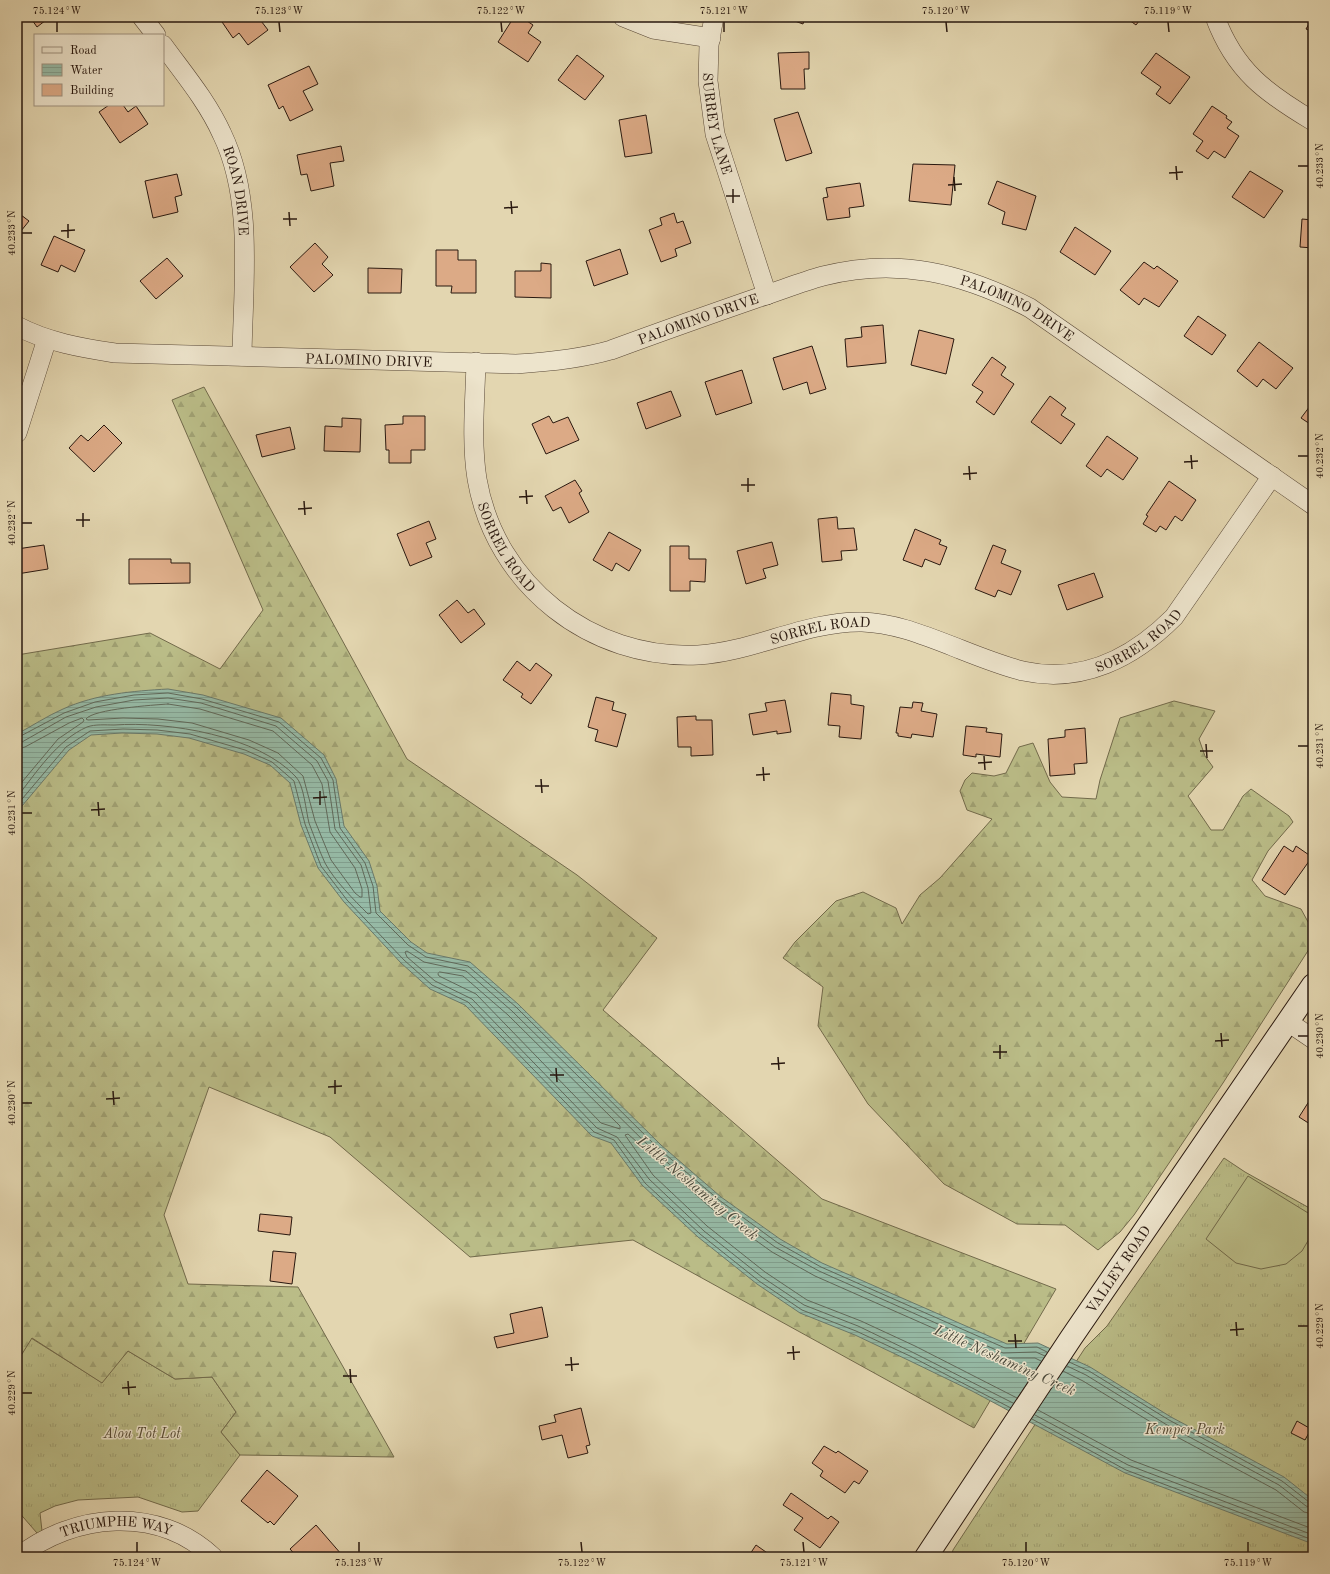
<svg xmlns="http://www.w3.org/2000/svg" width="1330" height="1574" font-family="'Old Standard TT',serif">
  <defs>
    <pattern id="grass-tufts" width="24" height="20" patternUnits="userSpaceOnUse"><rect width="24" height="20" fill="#babc87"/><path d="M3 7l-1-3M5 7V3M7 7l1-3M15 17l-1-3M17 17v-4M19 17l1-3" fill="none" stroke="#a0a173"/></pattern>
    <pattern id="forest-firs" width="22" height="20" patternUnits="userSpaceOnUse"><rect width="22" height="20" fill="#babc87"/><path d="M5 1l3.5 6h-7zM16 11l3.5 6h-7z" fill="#a0a173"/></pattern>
    <pattern id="water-rules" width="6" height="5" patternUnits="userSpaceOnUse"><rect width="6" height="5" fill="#96baa6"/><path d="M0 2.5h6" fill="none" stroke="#819f8e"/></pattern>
  </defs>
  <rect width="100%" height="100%" fill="#e3d6b0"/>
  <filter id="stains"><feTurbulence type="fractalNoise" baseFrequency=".005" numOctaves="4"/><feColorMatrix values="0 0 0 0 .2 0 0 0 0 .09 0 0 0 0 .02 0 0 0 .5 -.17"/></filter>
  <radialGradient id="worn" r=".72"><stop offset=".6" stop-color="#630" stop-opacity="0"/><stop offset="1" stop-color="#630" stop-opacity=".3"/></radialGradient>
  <!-- grass -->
  <path fill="url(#grass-tufts)" stroke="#726a4b" d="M1224 1158 1245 1172 1313 1210V1557H951L953 1550 1085 1348 1107 1326Z
    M31 1338 101 1382 128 1351 175 1379 212 1377 236 1412 221 1432 240 1455 198 1511 182 1512 138 1497 78 1500 55 1506 40 1513 43 1540 17 1510V1362Z"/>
  <!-- forest -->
  <path fill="url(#forest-firs)" stroke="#726a4b" d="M204 387 407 759 577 875 657 938 603 1010 822 1199 1056 1289 974 1428 633 1240 470 1257 330 1137 209 1087 164 1215 188 1284 298 1287 394 1457 240 1455 221 1432 236 1412 212 1377 175 1379 128 1351 102 1383 32 1338 17 1362V655L150 633 220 669 263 610 172 400Z
    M1174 701 1215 711 1199 739 1205 756 1213 767 1188 796 1211 830H1223L1243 796 1251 789 1289 816 1293 822 1268 851 1252 880 1265 896 1301 909 1313 931V943L1223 1083 1134 1215 1120 1232 1098 1250 1065 1225 1017 1224 944 1184 868 1104 818 1026 823 987 783 958 795 942 836 901 863 892 896 908 902 924 920 895 940 878 992 819 967 810 960 791 965 780 972 773 994 776 1006 773 1019 747 1033 743 1050 782 1062 797 1096 799 1100 780 1120 718Z"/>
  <!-- pitch -->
  <path fill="#babc87" stroke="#726a4b" d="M1248 1176 1313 1216 1312 1234 1302 1251 1286 1264 1261 1269 1236 1263 1206 1239Z"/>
  <!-- water -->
  <path fill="url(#water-rules)" stroke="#6a796a" d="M168 689 203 695 281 718 324 755 336 779 344 826 369 861 377 886 380 911 411 942 427 953 470 962 518 1004 661 1145 721 1197 780 1239 822 1263 1007 1344 1038 1343 1090 1367 1171 1417 1284 1477 1313 1500V1544L1125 1473 972 1391 908 1360 855 1335 800 1313 757 1284 698 1237 642 1185 611 1143 592 1136 465 1005 430 989 401 963 344 902 318 868 301 825 290 783 270 765 244 754 189 738 157 734 122 733 91 735 69 750 17 812V734C32 726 47 716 63 709 96 694 133 691 168 689Z"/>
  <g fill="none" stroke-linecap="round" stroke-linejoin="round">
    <!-- shore -->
    <path stroke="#60695a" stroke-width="1" d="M168 704 200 709 273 731 312 765 322 784 330 832 355 868 362 889V897H360L355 893 331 860 315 821 303 776 278 753 249 740 192 723 158 719 123 718 88 720 86 719C93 709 154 705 168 704Z
      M17 738 64 713 95 702 134 695 168 693 202 699 279 722 321 758 333 780 340 828 365 863 373 886 376 913 408 945 426 957 468 966 516 1007 658 1148 719 1200 778 1243 821 1267 1005 1348 1037 1347 1047 1352
      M17 743 22 742 66 717 96 707 134 700 168 698 201 703 276 726 317 761 328 781 335 829 361 865 368 888 371 913 368 914C354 900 334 880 325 863 319 850 314 836 309 823 306 812 304 785 296 777 259 736 168 721 114 725 106 725 95 724 87 727 57 740 36 773 17 797
      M17 749 25 747 69 723 82 718 84 720 83 722 58 739 17 788
      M17 805 66 747 90 731 123 729 157 730 190 734 245 750 272 762 294 781 305 824 321 866 347 900 404 960 432 985 468 1002 594 1132 614 1140 645 1183 700 1234 759 1281 802 1310 856 1331 910 1356 1011 1408
      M440 972 463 976 508 1015 620 1126V1129L601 1123 476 994 439 976 438 974Z
      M1069 1362 1089 1371 1169 1420 1282 1481 1309 1502 1313 1503
      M1067 1366 1086 1375 1167 1425 1279 1485 1306 1506 1313 1508
      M1063 1371 1083 1381 1164 1430 1276 1490 1304 1512 1313 1514
      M1017 1398 915 1346 861 1321 807 1300 765 1272 707 1226 653 1175 625 1135 628 1134 712 1209 772 1252 815 1276 1001 1358H1035L1041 1361
      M1013 1403 912 1352 858 1326 804 1305 762 1277 704 1231 649 1179 617 1137 597 1128 472 999 435 981 407 957 405 952 407 951 424 962 466 971 512 1011 655 1152 716 1204 775 1247 819 1271 1003 1353 1036 1352 1045 1356
      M1038 1410 1131 1460 1313 1529
      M1035 1415 1128 1465 1313 1535
      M1032 1419 1126 1470 1313 1540"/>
  </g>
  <!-- building -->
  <path fill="#dcaa86" stroke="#29180f" d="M30 17H50L37 27Z
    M223 17H258L268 30 248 45 239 33 233 38 220 19Z
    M514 17H521L533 25 528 33 541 42 528 62 498 42Z
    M784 17H805L803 24Z
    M1125 17H1142L1136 25Z
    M1313 17V32L1306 29Z
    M809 52V69H804L805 89H781L778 53Z
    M1156 53 1190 77 1170 104 1156 94 1161 87 1141 73Z
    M577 55 604 76 585 100 558 80Z
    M309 66 318 84 303 91 313 110 290 121 283 106 279 109 268 85Z
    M109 105H123L128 112 136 106 148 124 120 143 99 112Z
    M1212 106 1227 116 1226 118 1232 122 1227 128 1239 136 1225 158 1214 151 1208 159 1196 151 1203 141 1193 134Z
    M798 112 812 153 786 161 774 119Z
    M646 115 652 153 625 157 619 120Z
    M341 146 344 161 330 163 334 186 311 191 307 174 301 175 297 155Z
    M913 164 955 165 951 205 909 201Z
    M1250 171 1283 191 1264 218 1232 197Z
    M177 174 182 195 175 197 178 212 153 218 145 181Z
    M997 181 1036 196 1026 230 1002 224 1005 212 988 204Z
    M860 183 864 206 849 208 850 217 827 220 823 198 828 197 826 188Z
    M17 212 29 221 17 236Z
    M674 213 677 223 683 221 691 243 675 249 677 256 661 262 649 230 662 225 660 218Z
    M1302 219 1313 220V248L1300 247Z
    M1075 227 1111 251 1095 275 1060 252Z
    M54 236 85 250 75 272 61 265 58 272 41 265Z
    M315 243 328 257 322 264 333 275 314 292 290 267Z
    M620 249 628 274 594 286 586 261Z
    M436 250H458V260H476V293H451L452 286H436Z
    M167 258 183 276 156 299 140 281Z
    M1144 262 1154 269 1157 266 1178 281 1159 307 1144 298 1139 305 1120 290Z
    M541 263 551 264V298L515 297V271H541Z
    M368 268 402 269 401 293H368Z
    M1198 316 1226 335 1212 355 1184 336Z
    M883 325 886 363 847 367 845 339 862 337 861 327Z
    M919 330 954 339 946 374 911 365Z
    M1259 342 1293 368 1276 389 1263 379 1257 387 1237 371Z
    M812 346 826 389 810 394 807 382 783 390 773 358Z
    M992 357 1006 367 1001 375 1014 384 994 415 976 402 983 392 972 385Z
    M742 370 752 403 716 415 705 382Z
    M671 391 681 416 646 429 637 403Z
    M1050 396 1066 408 1061 415 1075 424 1061 444 1031 422Z
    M1313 402V426L1301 418Z
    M403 416H425V450H411V463H389V450H386L385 425 403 424Z
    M549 416 553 423 568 417 579 440 546 454 532 424Z
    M342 418 361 419 360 452 324 451 325 426 342 427Z
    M104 425 122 443 94 472 69 448 81 435 88 441Z
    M290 427 295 449 262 457 256 435Z
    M1107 436 1138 458 1123 480 1107 469 1101 477 1086 466Z
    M575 480 582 491 579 493 589 512 569 523 561 507 553 511 545 496Z
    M1169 481 1196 500 1182 521 1175 516 1166 530 1160 526 1156 532 1143 524 1148 516 1146 515Z
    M837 517 838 529 854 528 857 550 841 551 842 560 822 562 818 519Z
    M429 521 436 539 426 543 432 557 410 566 397 534Z
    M915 529 941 540 939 544 947 547 940 565 925 559 922 567 903 560Z
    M609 532 641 550 629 571 616 563 612 571 593 560Z
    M772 542 778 565 763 569 766 578 746 584 737 551Z
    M44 545 48 569 17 574V549Z
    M993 545 1006 550 1001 563 1021 571 1011 595 998 590 995 597 975 589Z
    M670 546H689V559H706L705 582 690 581V591H670Z
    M129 559H171V563H190V583L129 584Z
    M1094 573 1103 597 1067 610 1058 585Z
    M457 600 468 613 474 609 485 624 461 643 439 615Z
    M517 661 530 671 536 663 552 675 531 704 521 697 523 694 503 680Z
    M831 693 851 695V704L864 706 861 739 839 737 840 726 828 725Z
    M596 697 614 702 612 710 626 714 617 747 595 741 598 730 588 727Z
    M785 700 791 732 777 734V731L753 735 749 714 767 711 765 703Z
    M913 702 923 703 921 711 937 714 933 737 912 734 911 738 898 736V733H896L900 707 912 708Z
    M696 716V720H712L713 755 691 756V747H678L677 717Z
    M966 726 987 728 986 732 1002 734 1000 757 976 754V757L963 755Z
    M1085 728 1087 763 1074 764 1075 774 1050 776 1048 739 1065 737V730Z
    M1284 846 1293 852 1296 846 1312 857 1285 895 1262 880Z
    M1313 1095V1126L1299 1117Z
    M260 1214 292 1217 290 1235 258 1231Z
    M273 1251 296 1253 292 1284 270 1281Z
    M542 1307 548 1337 497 1348 494 1337 514 1333 510 1314Z
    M581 1408 590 1445 586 1446 588 1453 568 1458 562 1435 542 1440 539 1426 556 1422 554 1415Z
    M1297 1421 1311 1429 1305 1440 1291 1433Z
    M824 1446 836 1453 838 1451 868 1471 859 1484 854 1481 845 1493 820 1476 823 1471 812 1463Z
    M267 1470 298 1496 274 1525 270 1521 268 1523 241 1501Z
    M791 1493 828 1519 831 1516 839 1522 820 1548 794 1530 803 1518 783 1505Z
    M316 1525 342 1555 340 1557H297L290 1549Z
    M756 1545 773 1557H748Z"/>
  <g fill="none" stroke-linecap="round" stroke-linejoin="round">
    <!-- street casing -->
    <g stroke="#584837" stroke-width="20">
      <g id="street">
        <path d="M142 17 156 35"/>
        <path d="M623 17 653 29 711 38"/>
        <path id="s1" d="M714 17 709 45 708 81 715 134 767 295"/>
        <path d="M1215 17C1235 71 1266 93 1313 121"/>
        <path id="s2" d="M163 45C184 74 207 101 222 134 254 200 243 284 242 356"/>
        <path id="s3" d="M17 326C47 342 82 348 115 353L516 364C549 362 580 359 611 350 660 332 708 315 757 298 779 291 801 282 823 276 898 257 962 273 1030 308L1313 505"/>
        <path id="s4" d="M476 362C475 401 471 441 477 479 495 585 591 660 698 655 754 652 805 621 862 622 894 623 923 635 952 646 975 655 999 665 1023 671 1082 684 1133 658 1174 617L1272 476"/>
        <path d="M17 433 47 339"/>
        <path d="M1288 1022 1313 1039"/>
        <path id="s5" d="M18 1557C74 1513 158 1505 213 1557"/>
      </g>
    </g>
    <!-- secondary casing -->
    <g stroke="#29180f" stroke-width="24">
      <g id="secondary">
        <path id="s6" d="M926 1557 1071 1338 1313 985"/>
      </g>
    </g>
    <!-- street -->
    <use href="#street" stroke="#ede4cc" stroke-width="19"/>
    <!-- secondary -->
    <use href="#secondary" stroke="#ede4cc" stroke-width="22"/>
  </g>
  <!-- ticks -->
  <path fill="none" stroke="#29180f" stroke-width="1.5" d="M57 22V32M279 22 280 32M501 22 502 32M724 22V32M946 22 947 32M1168 22 1169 32M1176 166 1177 180M1298 166H1308M1169 173 1183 172M954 177 955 191M948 185 962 184M733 189V203M726 196H740M511 201 512 214M504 208 518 207M289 212 290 226M283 219H297M68 224V238M61 231 75 230M22 233H32M1191 455 1192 469M1298 456H1308M1184 462 1198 461M969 466 970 480M963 474 977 473M748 478V492M741 485H755M526 490 527 504M519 497 533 496M304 501 305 515M298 509 312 508M83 513V527M76 520H90M22 523H32M1206 744 1207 758M1298 746H1308M1200 751H1213M984 756 985 770M978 763 992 762M763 767 764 781M756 775 770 774M541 779 542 793M535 786H549M320 791V805M313 798 327 797M98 802 99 816M91 810 105 809M22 813H32M1221 1033 1222 1047M1298 1036H1308M1215 1041 1229 1040M1000 1045V1059M993 1052H1007M778 1057 779 1070M771 1064 785 1063M556 1068 557 1082M550 1075H564M335 1080V1094M328 1087 342 1086M113 1091 114 1105M106 1099 120 1098M22 1103H32M1236 1322 1237 1336M1298 1326H1308M1230 1330 1244 1329M1015 1334 1016 1348M1008 1341H1022M793 1346 794 1360M787 1353 800 1352M571 1357 572 1371M565 1365 579 1364M350 1369 351 1383M343 1376H357M128 1381 129 1395M122 1388 136 1387M22 1393H32M137 1542V1552M359 1542V1552M581 1542 582 1552M803 1542 804 1552M1026 1542V1552M1248 1542V1552"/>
  <g text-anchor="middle" stroke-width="3" stroke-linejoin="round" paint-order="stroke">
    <!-- street labels -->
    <g font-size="14" fill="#29180f" stroke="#ede4cc">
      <text dy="5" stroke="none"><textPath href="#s1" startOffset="108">SURREY LANE</textPath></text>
      <text dy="5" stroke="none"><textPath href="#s2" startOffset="166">ROAN DRIVE</textPath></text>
      <text dy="5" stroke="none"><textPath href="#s3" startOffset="1027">PALOMINO DRIVE</textPath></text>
      <text dy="5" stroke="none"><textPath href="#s3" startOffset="692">PALOMINO DRIVE</textPath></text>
      <text dy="5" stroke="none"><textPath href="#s3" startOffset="356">PALOMINO DRIVE</textPath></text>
      <text dy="5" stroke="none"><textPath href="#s4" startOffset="192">SORREL ROAD</textPath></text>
      <text dy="5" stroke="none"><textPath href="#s4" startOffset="551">SORREL ROAD</textPath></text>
      <text dy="5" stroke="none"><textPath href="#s4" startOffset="887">SORREL ROAD</textPath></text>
      <text dy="5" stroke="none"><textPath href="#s6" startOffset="346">VALLEY ROAD</textPath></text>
      <text dy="5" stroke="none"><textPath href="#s5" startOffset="106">TRIUMPHE WAY</textPath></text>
    </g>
    <!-- park labels -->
    <g font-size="14" font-style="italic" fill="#544933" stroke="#ede4cc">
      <text x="1185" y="1434">Kemper Park</text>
      <text x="142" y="1438">Alou Tot Lot</text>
    </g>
    <!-- water labels -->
    <g font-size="15" font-style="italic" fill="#4a493c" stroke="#ede4cc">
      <text transform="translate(698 1188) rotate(40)" y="5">Little Neshaminy Creek</text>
      <text transform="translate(1005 1360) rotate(24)" y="5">Little Neshaminy Creek</text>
    </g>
  </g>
  <!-- margin -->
  <rect width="1330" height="1574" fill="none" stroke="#e3d6b0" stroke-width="44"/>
  <!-- legend -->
  <rect x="34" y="34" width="130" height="72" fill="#ede4cc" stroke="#9f9280"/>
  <rect x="42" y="47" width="20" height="6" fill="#ede4cc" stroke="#9f9280"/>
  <text x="70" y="54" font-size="12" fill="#29180f">Road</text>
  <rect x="42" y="64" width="20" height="12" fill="url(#water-rules)" stroke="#9f9280"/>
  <text x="70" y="74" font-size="12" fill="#29180f">Water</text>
  <rect x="42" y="84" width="20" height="12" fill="#dcaa86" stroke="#9f9280"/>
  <text x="70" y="94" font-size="12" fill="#29180f">Building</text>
  <rect x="22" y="22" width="1286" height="1530" fill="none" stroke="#29180f" stroke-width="1.5"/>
  <g font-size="10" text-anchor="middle" fill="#29180f">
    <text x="57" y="14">75.124°W</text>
    <text x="279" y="14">75.123°W</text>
    <text x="501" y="14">75.122°W</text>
    <text x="724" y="14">75.121°W</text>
    <text x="946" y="14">75.120°W</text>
    <text x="1168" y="14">75.119°W</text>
    <text transform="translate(1319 166) rotate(-90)" y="4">40.233°N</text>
    <text transform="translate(11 233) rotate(-90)" y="4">40.233°N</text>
    <text transform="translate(1319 456) rotate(-90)" y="4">40.232°N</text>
    <text transform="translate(11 523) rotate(-90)" y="4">40.232°N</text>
    <text transform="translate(1319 746) rotate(-90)" y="4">40.231°N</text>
    <text transform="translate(11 813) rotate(-90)" y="4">40.231°N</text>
    <text transform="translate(1319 1036) rotate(-90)" y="4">40.230°N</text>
    <text transform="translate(11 1103) rotate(-90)" y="4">40.230°N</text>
    <text transform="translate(1319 1326) rotate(-90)" y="4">40.229°N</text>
    <text transform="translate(11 1393) rotate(-90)" y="4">40.229°N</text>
    <text x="137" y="1566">75.124°W</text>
    <text x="359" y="1566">75.123°W</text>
    <text x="582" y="1566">75.122°W</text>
    <text x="804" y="1566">75.121°W</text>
    <text x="1026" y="1566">75.120°W</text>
    <text x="1248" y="1566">75.119°W</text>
  </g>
  <rect width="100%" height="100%" filter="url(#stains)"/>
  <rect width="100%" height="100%" fill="url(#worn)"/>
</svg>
